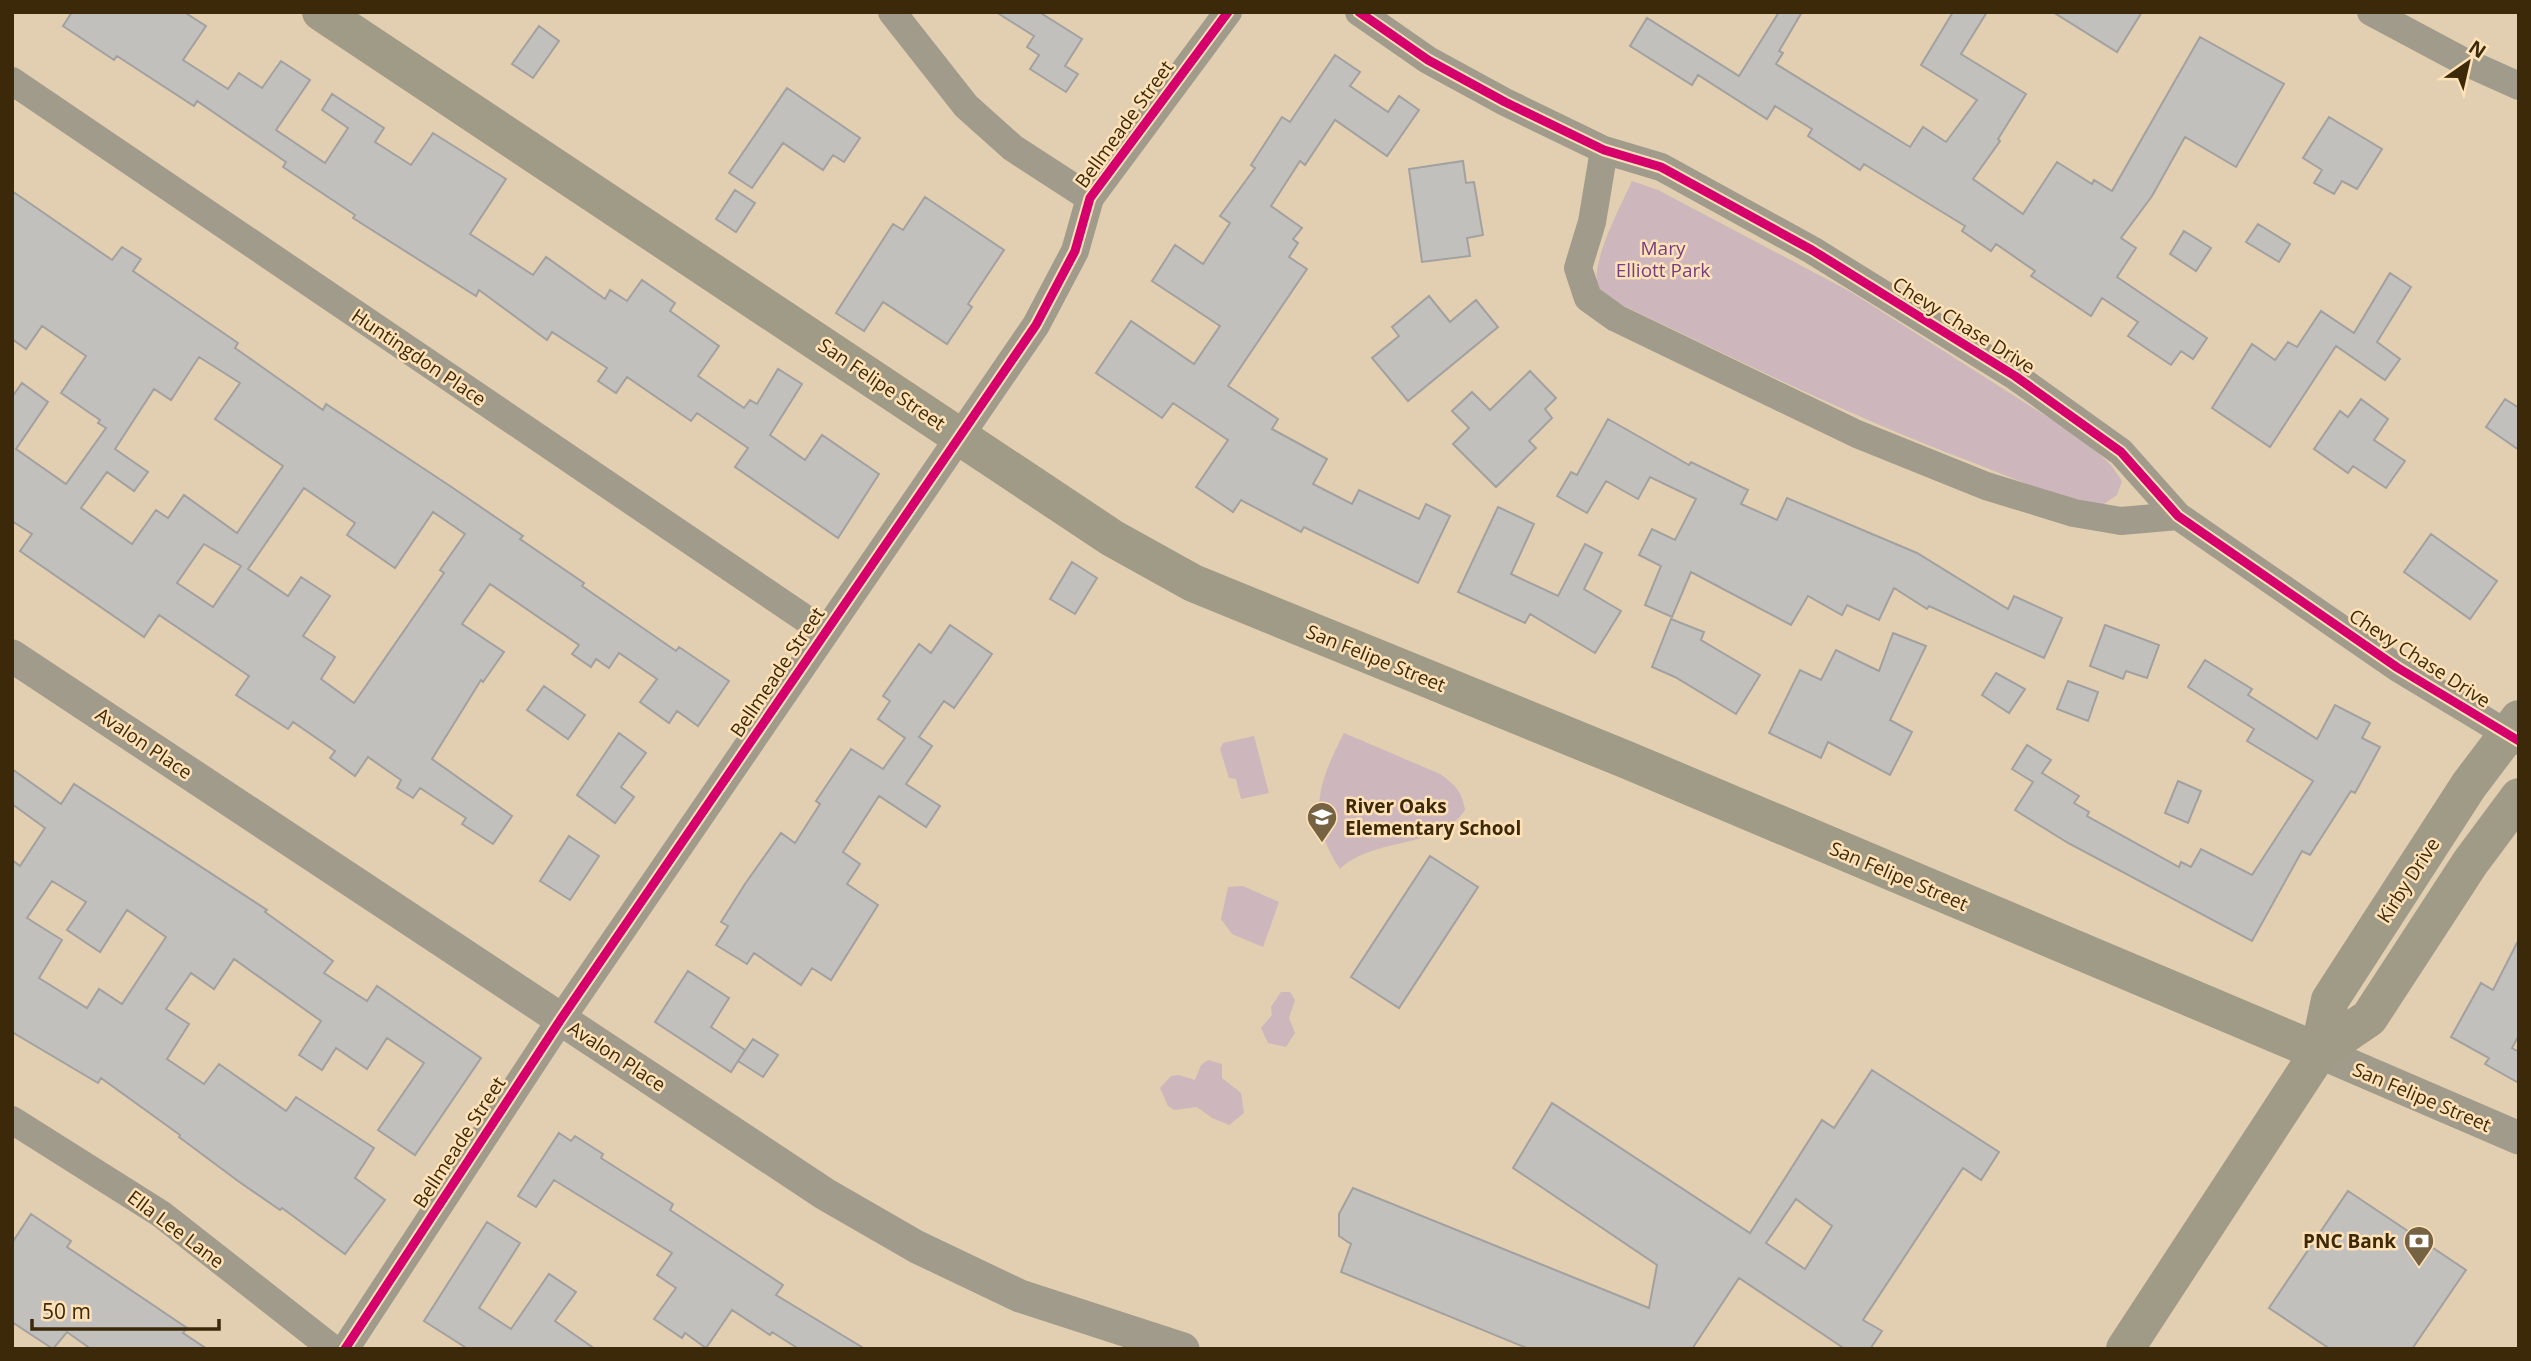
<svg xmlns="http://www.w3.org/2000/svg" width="2531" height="1361" font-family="'Open Sans',sans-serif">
  <rect width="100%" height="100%" fill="#e2ceb0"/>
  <!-- green -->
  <path fill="#cdb6bc" d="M1632 181 1658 190 1851 292 2088 443 2111 465 2122 481 2117 495 2101 506C2055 497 2013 478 1969 461 1851 417 1738 360 1624 306 1617 301 1605 297 1600 291 1585 271 1623 202 1632 181Z
    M1344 733 1440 774C1455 785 1462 791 1465 810 1438 850 1375 836 1340 869 1306 818 1318 783 1344 733Z
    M1254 736 1269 793 1241 799 1236 779 1229 778 1220 749 1223 743Z
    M1243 886 1279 902 1263 947 1232 934 1221 919 1228 887Z
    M1281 992H1290L1295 1000 1289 1018 1295 1033 1286 1047 1268 1043 1261 1028 1272 1015 1271 1007Z
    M1208 1060 1222 1064V1078L1241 1093 1244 1113 1229 1125 1212 1118 1197 1107 1174 1110 1168 1106 1160 1088 1171 1076 1179 1075 1195 1080 1201 1065Z"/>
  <!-- building -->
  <path fill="#c1c0bd" stroke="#a2a1a0" stroke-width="2" fill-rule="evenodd" d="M72 12H184L206 26 183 60 228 89 239 73 262 88 281 61 310 80 276 130 325 163 348 128 322 110 332 94 384 128 375 142 411 165 433 133 506 179 470 234 533 275 546 257 605 299 610 290 627 301 642 280 675 303 670 311 719 346 698 376 744 408 750 400 757 404 778 369 802 384 770 435 805 460 822 435 879 474 838 538 735 467 748 448 697 413 691 421 627 377 616 393 598 381 607 368 552 332 547 340 479 290 476 296 353 218 355 215 283 167 286 162 197 101 194 106 117 56 114 60 63 26Z
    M996 12H1039L1082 39 1065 66 1078 74 1066 92 1030 69 1039 55 1027 47 1034 36Z
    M1779 12H1802L1779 51 1783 53 1776 64 1910 147 1923 127 1946 142 1977 100 1921 65 1953 12H1987L1961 54 2026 94 1998 139 2000 141 1973 179 2023 214 2057 162 2092 184 2094 180 2112 191 2200 37 2284 84 2236 167 2185 137 2152 196 2121 238 2136 248 2117 277 2207 338 2193 359 2181 351 2171 365 2128 336 2138 322 2102 298 2091 316 2031 276 2035 271 1996 244 1991 251 1962 231 1965 226 1864 164 1860 170 1808 136 1812 129 1775 106 1767 119 1698 75 1692 85 1630 46 1647 18 1739 76Z
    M2053 12H2142L2117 52Z
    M539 26 559 41 533 78 512 64Z
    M1335 55 1360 72 1350 86 1388 112 1399 96 1419 110 1387 156 1335 120 1305 165 1300 161 1271 206 1302 228 1293 239 1298 243 1289 257 1307 269 1228 386 1278 419 1272 429 1327 459 1313 484 1352 504 1359 490 1419 519 1426 504 1450 516 1418 583 1304 527 1301 532 1241 500 1233 512 1196 487 1228 440 1173 403 1162 418 1096 373 1131 321 1194 364 1220 326 1152 281 1175 245 1203 264 1230 223 1220 216 1255 168 1251 165 1282 117 1290 122Z
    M787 88 860 138 844 162 833 155 823 170 783 143 752 188 729 173Z
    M2329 117 2382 149 2357 189 2342 181 2334 194 2314 183 2322 170 2303 158Z
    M1463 161 1466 183 1474 182 1483 235 1467 238 1470 256 1422 262 1409 169Z
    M735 190 755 203 736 232 716 219Z
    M12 191 112 260 122 247 141 259 133 271 238 343 235 348 323 410 326 404 450 486 523 536 520 539 584 583 582 586 676 651 679 647 729 681 698 726 677 711 669 723 640 702 657 679 619 653 609 668 596 659 591 667 572 654 579 645 490 584 462 624 504 652 483 682 481 680 432 759 512 816 493 844 462 824 466 818 420 788 413 798 397 788 401 780 368 757 355 776 330 758 335 751 293 722 288 729 236 695 249 676 159 615 144 637 20 551 32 534 12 521V397L22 383 48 402 16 449 66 484 106 428 98 423 100 420 61 393 86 356 42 326 26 349 12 339ZM199 357 240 383 215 419 283 466 237 533 184 495 168 518 156 510 132 544 81 508 107 472 134 491 148 472 115 449 154 389 171 400ZM304 488 355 523 347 535 395 568 433 512 465 534 440 570 444 573 354 703 321 679 335 657 303 636 330 596 301 577 288 596 248 569ZM204 544 241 566 213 607 177 583Z
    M925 197 1004 250 968 304 972 307 947 344 883 302 864 331 836 313 893 224 903 230Z
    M2258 224 2290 244 2279 262 2246 242Z
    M2184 231 2211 248 2196 271 2170 254Z
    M2390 273 2411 287 2377 342 2400 359 2385 380 2336 346 2270 447 2212 408 2252 344 2275 360 2288 342 2297 347 2321 311 2354 333Z
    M1429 296 1450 322 1476 300 1498 327 1408 401 1372 358 1399 336 1392 327Z
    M1530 371 1556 398 1545 409 1552 418 1529 441 1536 448 1496 487 1453 444 1469 428 1452 411 1472 392 1490 410Z
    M2361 399 2388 419 2374 440 2405 461 2386 488 2353 466 2348 473 2314 449 2340 411 2348 417Z
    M2505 399 2519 408V450L2486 427Z
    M1608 419 1689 465 1691 462 1748 490 1741 504 1777 520 1787 498 1917 553 2008 609 2014 596 2062 618 2044 658 1929 606 1927 609 1894 588 1879 620 1847 605 1842 615 1808 596 1791 625 1691 572 1672 617 1645 605 1661 566 1639 555 1652 529 1675 540 1696 499 1650 477 1638 499 1606 481 1587 513 1557 496 1571 472 1577 475Z
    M1498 507 1534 524 1511 574 1558 596 1585 544 1602 553 1584 589 1621 611 1595 653 1530 614 1525 623 1458 592Z
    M2431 534 2497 581 2470 619 2404 572Z
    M1072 562 1097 578 1075 614 1050 599Z
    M1671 619 1704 632 1701 640 1760 675 1736 714 1675 677 1652 667Z
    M950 625 992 654 954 708 944 701 919 737 932 746 906 784 940 806 926 827 879 796 843 852 860 864 847 884 878 905 831 980 812 968 801 985 754 953 747 964 716 945 728 926 721 922 745 884 781 833 795 843 820 804 816 801 851 749 883 769 905 738 878 719 890 701 883 696 919 644 931 653Z
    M2105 625 2159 645 2147 678 2126 671 2123 679 2090 666Z
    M1893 633 1926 646 1890 720 1912 732 1890 775 1828 742 1821 758 1769 733 1800 670 1821 680 1836 650 1879 671Z
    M2205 660 2252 689 2248 695 2317 739 2335 705 2370 723 2362 738 2380 747 2355 793 2351 791 2310 855 2302 851 2252 941 2068 843 2015 810 2033 782 2012 769 2027 745 2051 760 2042 773 2079 796 2074 803 2089 812 2087 816 2179 867 2181 862 2191 867 2201 849 2252 875 2313 781 2247 741 2254 729 2188 687Z
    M1996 673 2025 689 2009 713 1982 695Z
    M2068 681 2098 692 2088 721 2057 709Z
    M544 686 585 715 568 739 527 710Z
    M619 733 646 753 621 787 634 797 615 823 577 795Z
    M12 769 61 804 74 784 267 910 265 912 333 961 324 973 367 1001 377 986 481 1058 415 1155 378 1130 424 1063 387 1038 367 1069 336 1048 322 1070 299 1055 321 1021 234 959 214 989 191 973 166 1009 189 1024 167 1059 204 1084 219 1064 286 1111 296 1097 374 1148 355 1178 385 1200 345 1254 282 1208 280 1210 238 1181 179 1137 180 1135 101 1078 98 1083 12 1032V860L20 866 45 828 12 804ZM52 881 86 902 67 930 100 952 127 910 166 937 122 1004 99 989 87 1008 39 978 62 940 27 918Z
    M2178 781 2201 791 2188 823 2165 813Z
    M569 836 599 856 570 900 540 881Z
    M1430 856 1478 887 1399 1008 1351 977Z
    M2519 939V1035L2512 1048 2519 1052V1083L2485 1064 2489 1058 2451 1037 2481 983 2493 990Z
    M688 971 729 998 711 1027 745 1050 731 1072 655 1022Z
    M753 1039 778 1055 763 1077 738 1061Z
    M1872 1070 1999 1152 1981 1180 1963 1168 1863 1320 1882 1331 1870 1349H1845L1739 1278 1692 1349H1529L1341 1272 1351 1244 1339 1236V1214L1353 1188 1649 1308 1657 1265 1513 1168 1552 1103 1750 1233 1822 1120 1834 1128ZM1796 1199 1832 1226 1805 1269 1766 1243Z
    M559 1133 571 1141 575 1136 603 1154 601 1158 673 1204 670 1210 783 1285 776 1295 865 1349H799L772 1332 770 1335 732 1310 706 1348 685 1333 682 1338 654 1319 676 1288 657 1275 672 1253 554 1180 536 1207 518 1196Z
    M2348 1191 2466 1270 2412 1349H2330L2269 1308Z
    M31 1214 71 1241 67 1247 187 1328 183 1333 207 1349H91L67 1332 53 1349 12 1322V1243Z
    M487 1222 520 1243 479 1308 511 1329 549 1274 576 1292 555 1321 595 1349H468L424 1321Z"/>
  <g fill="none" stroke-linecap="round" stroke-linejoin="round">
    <!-- minor -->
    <path stroke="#a09b8b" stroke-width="28" d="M892 12 966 106 1013 148 1090 198
      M1359 12 1428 60 1505 102 1604 150 1661 167 1812 250 2015 376 2121 452 2178 516 2398 668 2519 741
      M2371 12 2461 60 2519 86
      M12 81 825 632
      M1604 150 1592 222 1578 268 1588 298 1616 318 1857 434 1986 486 2074 513 2121 521 2178 516
      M12 1120 161 1214 333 1349
      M345 1349 561 1019 1036 325 1075 251 1090 198 1228 12"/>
    <!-- tertiary -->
    <path stroke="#a09b8b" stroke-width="33" d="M12 656 825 1194 917 1247 1020 1296 1183 1349
      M2319 1052 2519 1138"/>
    <!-- secondary -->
    <path stroke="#a09b86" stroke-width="38" d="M321 12 1112 538 1193 583 1627 760 2319 1052
      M2319 1052 2369 1018 2470 863 2519 797
      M2125 1349 2319 1052 2330 1000 2469 785 2519 719"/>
    <!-- cycleway casing -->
    <g stroke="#fee1b7" stroke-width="13">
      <path id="cycleway" d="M1359 12 1428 60 1505 102 1604 150 1661 167 1812 250 2015 376 2121 452 2178 516 2398 668 2519 741
        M345 1349 561 1019 1036 325 1075 251 1090 198 1228 12"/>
    </g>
    <!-- cycleway -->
    <use href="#cycleway" stroke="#d6006c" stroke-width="9"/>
  </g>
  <!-- icons -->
  <defs>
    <g id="school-pin" transform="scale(1.575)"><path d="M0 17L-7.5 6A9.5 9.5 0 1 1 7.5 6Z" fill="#756343" stroke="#fee1b7"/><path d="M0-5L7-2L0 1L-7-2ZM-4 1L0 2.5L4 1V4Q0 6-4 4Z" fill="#fff"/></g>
    <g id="bank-pin" transform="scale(1.575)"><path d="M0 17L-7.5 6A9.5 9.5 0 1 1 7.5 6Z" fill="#756343" stroke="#fee1b7"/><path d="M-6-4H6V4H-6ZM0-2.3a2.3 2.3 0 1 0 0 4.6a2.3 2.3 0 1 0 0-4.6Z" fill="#fff"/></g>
  </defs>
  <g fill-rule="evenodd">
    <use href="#school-pin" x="1322" y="817"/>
    <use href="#bank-pin" x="2419" y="1241"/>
  </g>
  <g text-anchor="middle" stroke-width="5" stroke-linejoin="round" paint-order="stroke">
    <!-- street labels -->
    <g font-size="19" fill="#3b2909" stroke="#fee1b7">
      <text transform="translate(1124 124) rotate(-54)" y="7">Bellmeade Street</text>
      <text transform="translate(1964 325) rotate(32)" y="7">Chevy Chase Drive</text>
      <text transform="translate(419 357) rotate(34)" y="7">Huntingdon Place</text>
      <text transform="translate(882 384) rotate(34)" y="7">San Felipe Street</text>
      <text transform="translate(1376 658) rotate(22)" y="7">San Felipe Street</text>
      <text transform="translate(2420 658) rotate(33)" y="7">Chevy Chase Drive</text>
      <text transform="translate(777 672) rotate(-56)" y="7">Bellmeade Street</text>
      <text transform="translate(144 743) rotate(34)" y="7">Avalon Place</text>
      <text transform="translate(1899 876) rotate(23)" y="7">San Felipe Street</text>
      <text transform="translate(2408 880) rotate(-57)" y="7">Kirby Drive</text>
      <text transform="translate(617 1056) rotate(33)" y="7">Avalon Place</text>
      <text transform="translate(2422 1097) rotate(23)" y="7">San Felipe Street</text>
      <text transform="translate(459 1142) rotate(-57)" y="7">Bellmeade Street</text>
      <text transform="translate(176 1229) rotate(37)" y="7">Ella Lee Lane</text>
    </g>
    <!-- park labels -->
    <g font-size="19" fill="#733e85" stroke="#fee1b7">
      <text x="1663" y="255">Mary<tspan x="1663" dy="22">Elliott Park</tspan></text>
    </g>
    <!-- poi labels -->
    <g font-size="19" font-weight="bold" fill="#3b2909" stroke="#fee1b7" text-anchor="start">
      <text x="1345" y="813">River Oaks<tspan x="1345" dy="22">Elementary School</tspan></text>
      <text x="2396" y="1248" text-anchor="end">PNC Bank</text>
    </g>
  </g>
  <!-- border -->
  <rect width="2531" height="1361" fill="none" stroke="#3b2909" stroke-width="28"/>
  <!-- north arrow -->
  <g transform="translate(2468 63) rotate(34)" stroke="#fee1b7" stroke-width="5" paint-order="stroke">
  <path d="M0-5L12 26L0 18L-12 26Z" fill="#3b2909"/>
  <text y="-10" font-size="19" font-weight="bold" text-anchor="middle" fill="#3b2909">N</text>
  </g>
  <!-- scale -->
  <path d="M32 1319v10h187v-10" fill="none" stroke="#3b2909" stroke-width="3.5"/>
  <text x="42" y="1319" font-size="21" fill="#3b2909" stroke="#fee1b7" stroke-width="5" paint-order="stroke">50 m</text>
</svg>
